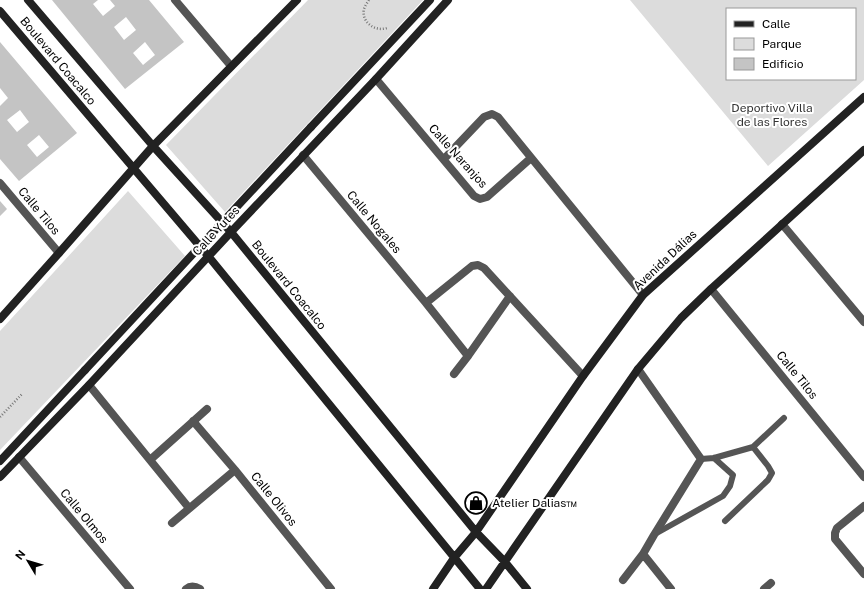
<svg xmlns="http://www.w3.org/2000/svg" width="864" height="589" font-family="'Public Sans',sans-serif">
  <rect width="100%" height="100%" fill="#fff"/>
  <!-- green -->
  <path fill="#dcdcdc" fill-rule="evenodd" d="M308 0H423L225 212 166 145Z
    M630 0H864V80L768 166ZM727 9H855V79H727Z
    M128 191 185 256 0 450V331Z"/>
  <!-- building -->
  <path fill="#c4c4c4" fill-rule="evenodd" d="M52 0H98L93 4 103 16 115 6 110 0H149L184 42 125 89ZM126 17 136 30 124 40 114 27ZM145 42 155 55 143 65 133 53Z
    M0 42 77 133 19 181 0 159V106L8 98 0 88ZM20 110 29 122 17 132 7 120ZM39 135 49 147 37 157 27 145Z
    M0 201 7 209 0 216Z"/>
  <g fill="none" stroke-linecap="round" stroke-linejoin="round">
    <!-- path -->
    <path stroke="#777" stroke-width="2.5" stroke-dasharray="1 2" stroke-linecap="butt" d="M369 0C367 3 365 6 364 9 361 22 375 32 387 28
      M0 417 22 394"/>
    <!-- lane -->
    <path stroke="#555" stroke-width="6" d="M753 447 784 418
      M701 459 714 458 753 447 768 466 772 473 768 480 725 521
      M655 534 723 496 730 486 733 475 714 458"/>
    <!-- street -->
    <path stroke="#555" stroke-width="8" d="M175 0 231 66
      M376 79 474 196 480 199 487 197 531 158
      M303 155 426 303 468 356
      M444 159 484 117 492 114 498 117 643 295
      M0 183 59 253
      M782 224 864 322
      M711 289 864 477
      M426 303 472 266 478 265 484 268 583 376
      M454 374 468 356 510 296
      M89 385 189 508
      M193 421 235 470 331 589
      M19 457 130 589
      M150 460 207 409
      M864 506 837 528 835 533V539L864 574
      M172 523 235 470
      M643 554 671 589
      M623 580 643 554 654 535 701 459 638 369
      M186 589C191 585 195 586 200 589
      M764 589 771 583"/>
    <!-- secondary -->
    <path stroke="#222" stroke-width="8" d="M28 0 153 146 231 232 476 532 505 562 527 589
      M0 11 209 257 480 589
      M311 127 430 0
      M0 319 59 253 153 146 297 0
      M0 461 85 370
      M0 477 89 385 231 232 376 79 448 0
      M433 589 454 558 476 532 583 376 643 295 864 97
      M486 589 638 369 681 318 711 289 864 150"/>
    <!-- secondary-bridge -->
    <path stroke="#222" stroke-width="8" d="M85 370 311 127"/>
  </g>
  <!-- icons -->
  <defs>
    <g id="shop-ring" transform="scale(1.15)"><circle r="9.5" fill="#fff" stroke="#000" stroke-width="1.5"/><path d="M-5-2.5h2.3a2.7 3.5 0 0 1 5.4 0H5L5.5 6h-11ZM-1.5-2.5h3a1.5 2.3 0 0 0-3 0Z" fill="#000"/></g>
  </defs>
  <g fill-rule="evenodd">
    <use href="#shop-ring" x="476" y="503"/>
  </g>
  <g text-anchor="middle" stroke-width="4" stroke-linejoin="round" paint-order="stroke">
    <!-- street labels -->
    <g font-size="12" fill="#000" stroke="#fff">
      <text transform="translate(58 61) rotate(50)" y="4">Boulevard Coacalco</text>
      <text transform="translate(458 156) rotate(48)" y="4">Calle Naranjos</text>
      <text transform="translate(39 211) rotate(50)" y="4">Calle Tilos</text>
      <text transform="translate(374 222) rotate(50)" y="4">Calle Nogales</text>
      <text transform="translate(216 231) rotate(-47)" y="4">Calle Yutes</text>
      <text transform="translate(665 260) rotate(-43)" y="4">Avenida Dálias</text>
      <text transform="translate(289 285) rotate(51)" y="4">Boulevard Coacalco</text>
      <text transform="translate(797 375) rotate(51)" y="4">Calle Tilos</text>
      <text transform="translate(274 499) rotate(51)" y="4">Calle Olivos</text>
      <text transform="translate(84 516) rotate(50)" y="4">Calle Olmos</text>
    </g>
    <!-- park labels -->
    <g font-size="12" fill="#333" stroke="#fff">
      <text x="772" y="112">Deportivo Villa<tspan x="772" dy="14">de las Flores</tspan></text>
    </g>
    <!-- poi labels -->
    <g font-size="12" fill="#000" stroke="#fff" text-anchor="start">
      <text x="492" y="507">Atelier Dalias™</text>
    </g>
  </g>
  <!-- legend -->
  <rect x="726" y="8" width="130" height="72" fill="#ffffff" stroke="#999999"/>
  <rect x="734" y="21" width="20" height="6" fill="#222222" stroke="#999999"/>
  <text x="762" y="28" font-size="12" fill="#000000">Calle</text>
  <rect x="734" y="38" width="20" height="12" fill="#dcdcdc" stroke="#999999"/>
  <text x="762" y="48" font-size="12" fill="#000000">Parque</text>
  <rect x="734" y="58" width="20" height="12" fill="#c4c4c4" stroke="#999999"/>
  <text x="762" y="68" font-size="12" fill="#000000">Edificio</text>
  <!-- north arrow -->
  <g transform="translate(28 561) rotate(308)" stroke="#ffffff" stroke-width="3" paint-order="stroke">
  <path d="M0-3L7 15L0 10L-7 15Z" fill="#000000"/>
  <text y="-6" font-size="11" font-weight="bold" text-anchor="middle" fill="#000000">N</text>
  </g>
</svg>
